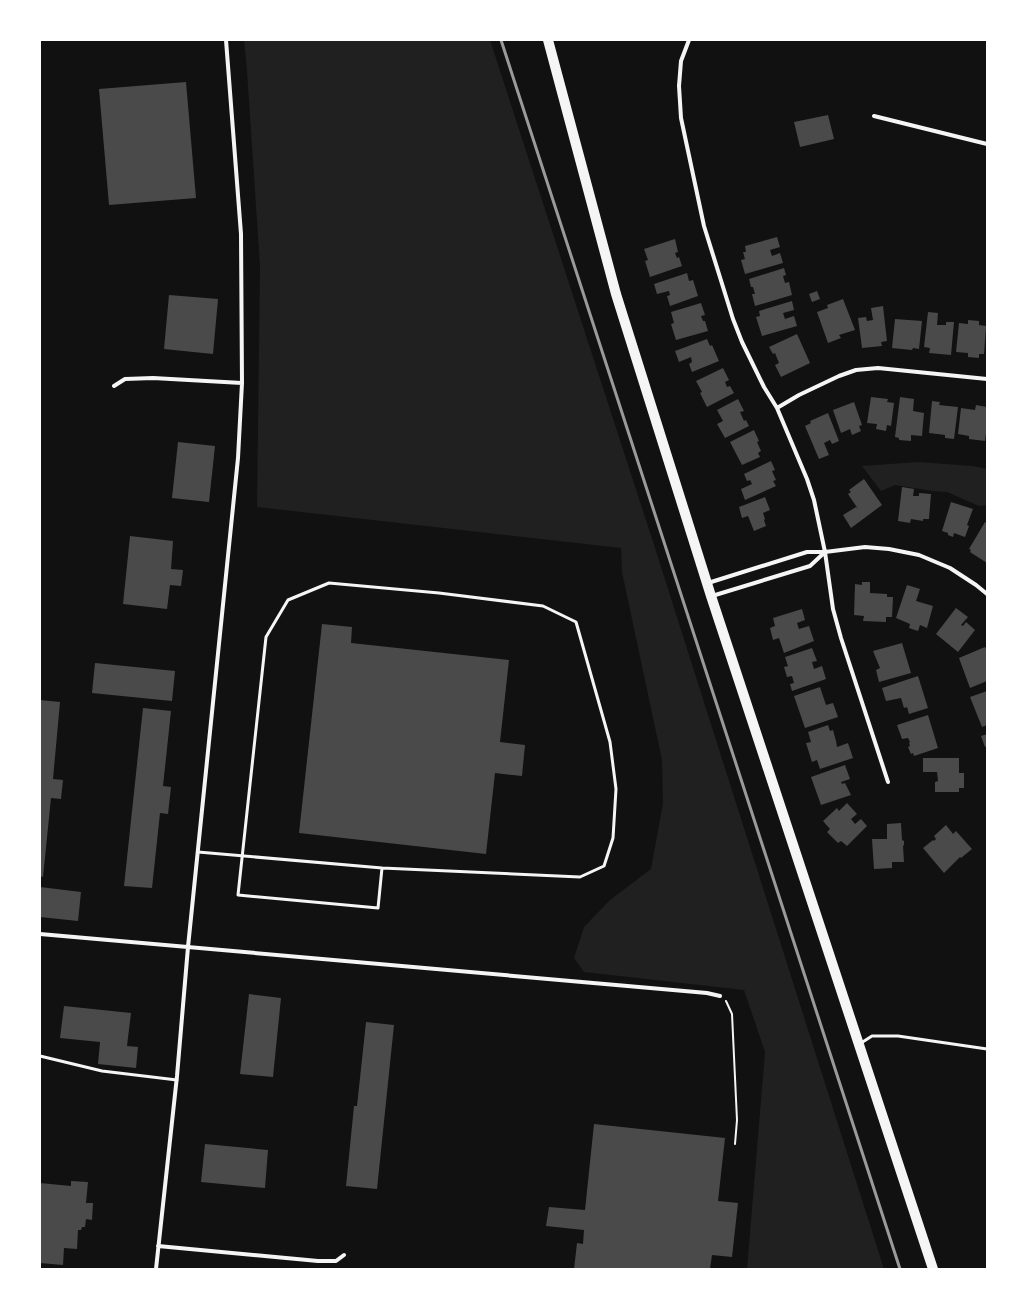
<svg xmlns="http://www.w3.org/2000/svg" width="1027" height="1309" font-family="'Archivo Narrow',sans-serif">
  <rect width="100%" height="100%" fill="#111"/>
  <!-- green -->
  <path fill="#202020" d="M244 40H490L656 551 884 1269H747L765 1052 744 990 584 972 574 958 584 927 610 900 651 869 663 803 662 760 622 572 621 548 257 507 260 266 247 71Z
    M918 462 973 466 987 469V505L979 506 947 492 932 491 895 485 881 491 862 466Z"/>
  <!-- building -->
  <path fill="#4a4a4a" d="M186 82 196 198 109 205 99 89Z
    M828 115 834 139 800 147 794 122Z
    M777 237 780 247 770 250 772 256 780 253 783 263 745 274 741 260 745 259 743 252H746L745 246Z
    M675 239 678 252 675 253 677 258 679 257 682 266 650 277 645 261 648 260 644 249Z
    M784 268 786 275 783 276 785 283 789 282 792 295 755 306 752 294H755L753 287H751L749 279Z
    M687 273 689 281 693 280 698 296 670 306 667 296 670 295 669 291 657 294 654 284Z
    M817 291 820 299 812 302 809 294Z
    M169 295 218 299 213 354 164 349Z
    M843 299 855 330 839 335 841 338 828 343 817 312 828 308 827 305Z
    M792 301 794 310 783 313 785 319 794 316 797 326 762 336 756 317 760 316 759 311Z
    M701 303 705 315 701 316 703 321H705L708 331 676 340 671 324 674 323 671 312Z
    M883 306 887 341 881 342 882 346 862 348 858 318 866 317 867 321 873 320 871 308Z
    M928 312 938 313 937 325H946V322H954L951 355 929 353 930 348 924 347Z
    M895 319 922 321 919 349 913 348 912 350 892 348Z
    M968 320 979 321V325L986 326 984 354H979V358L968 357V353L956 352 959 323 968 324Z
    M797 334 810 363 781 377 775 365 779 363 775 353 773 354 769 347Z
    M707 339 710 346 712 345 719 361 692 372 689 364 692 362 691 357 679 362 675 351Z
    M723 368 729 380 725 382 727 387 730 386 734 393 707 407 700 393 702 392 696 381Z
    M871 397 888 399 887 402 894 403 891 426 887 425 886 431 876 429 877 424 867 423Z
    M900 397 914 399 913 411 924 413 922 436 911 435V441L899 440V438L895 437Z
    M738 399 744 411 740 412 744 421 746 420 749 426 725 438 717 424 723 421 717 410Z
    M932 401 940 402 939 405 958 407 954 439 945 438V435L929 433Z
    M854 402 862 425 859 426 861 431 852 435 850 429 841 433 833 410Z
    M976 405 987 407V425L985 441 969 439V436L958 434 961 408 975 410Z
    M828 413 839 441 832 444 830 440 824 443 829 455 819 459 805 426 811 423 810 421Z
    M754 430 759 441 757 442 761 451 758 453 760 457 742 465 730 442Z
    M178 442 215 446 209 502 172 498Z
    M771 461 775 470 772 471 776 480 773 481 776 486 745 500 741 489 752 484 750 480 747 481 744 474Z
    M864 479 882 505 851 528 843 515 856 507 858 509 848 494 851 492 849 490Z
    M902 487 914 489 913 496H919V493L931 494 929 519H923V521L911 519 910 523 898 521Z
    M765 497 770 510 763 513 765 519 764 520 766 526 754 531 748 516 742 518 739 507Z
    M951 502 973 509 967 525 969 526 965 537 954 533 953 537 948 535V533L942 531Z
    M985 522 987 523V563L970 552 971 550 969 549Z
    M130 536 173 541 171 569 183 570 181 586 170 585 167 609 123 604Z
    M862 582H870V593L887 594V597H893L892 617H886V622L863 621 864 616 854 615 855 584 862 585Z
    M907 585 920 589 916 601 933 606 927 628 920 625 918 631 909 628 910 624 896 618Z
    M956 608 968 617 961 625 963 626 966 622 975 630 958 652 936 634Z
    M802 609 805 620 797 623 799 629 809 626 814 641 784 653 779 638 773 640 770 628 775 626 773 618Z
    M322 624 352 627 351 643 509 660 500 742 525 745 522 776 495 773 486 854 299 833Z
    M902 643 911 673 879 682 876 670 880 668 873 651Z
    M985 647 987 651V681L970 688 959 658Z
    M812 648 817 661 812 662 814 669 822 666 826 679 792 691 790 684 794 683 792 676 787 677 784 667 788 666 785 657Z
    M95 663 175 671 172 701 92 693Z
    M918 676 928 708 909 714 907 707 904 708 901 698 886 701 882 688Z
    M820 687 826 705 833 703 838 717 805 728 794 696Z
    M987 691V725L982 727 970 697Z
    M40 700 60 702 53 779 63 780 61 799 51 798 43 877 40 876Z
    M143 708 171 711 163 786 171 787 168 814 160 813 152 888 124 886Z
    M928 715 938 748 914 756 913 753 911 754 908 747 910 746 909 743 910 742 908 738 902 739 897 725Z
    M828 725 830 731 833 730 836 741 837 747 848 743 853 758 820 769 817 760 812 762 806 743 811 742 808 732Z
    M987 734V746L985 747 981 736Z
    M923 758H959V773H964V788H959V792H935V782L938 781 937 772H923Z
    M845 765 850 779 841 782 842 784 845 783 851 795 821 805 811 777Z
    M847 803 857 814 851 819 855 824 861 819 867 826 847 846 841 841 838 843 827 832 830 829 823 821 837 808 839 811Z
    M901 823 902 840 904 841V845L903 846 904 862H892V868L874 869 872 839H887V824Z
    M946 825 953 834 956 831 972 849 961 858 960 857 944 873 923 848 933 840 934 841 936 839 934 836Z
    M40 887 81 892 78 921 40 917Z
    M249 994 281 998 273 1077 240 1074Z
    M64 1006 131 1013 127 1046 138 1047 136 1068 98 1064 100 1042 60 1038Z
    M366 1022 394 1025 377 1189 346 1186 354 1106H357Z
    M594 1124 725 1138 718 1201 738 1203 732 1257 712 1255 710 1269H574L577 1243 583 1244 584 1230 546 1226 549 1207 585 1210Z
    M205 1144 268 1150 265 1188 201 1182Z
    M71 1181 88 1182 86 1203H93L92 1220 86 1219 85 1227H82L81 1230H78L77 1249 64 1248 63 1265 40 1263V1183L71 1186Z"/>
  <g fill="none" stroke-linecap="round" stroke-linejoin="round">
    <!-- path -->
    <path stroke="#f5f5f5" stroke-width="2" d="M726 1001 732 1014 737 1120 735 1144"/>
    <!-- service -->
    <path stroke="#f5f5f5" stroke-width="3" d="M198 852 382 868 378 908 238 895 266 637 288 600 329 583 439 593 543 606 576 622 610 742 616 789 613 838 604 866 580 877 382 868
      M861 1043 872 1036H898L987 1049
      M40 1056 102 1071 177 1080"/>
    <!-- minor -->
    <path stroke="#f5f5f5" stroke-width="4" d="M689 40 681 61 679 86 681 118 704 226 733 319 742 342 764 387 777 408 807 479 814 500 825 552 833 609 841 638 888 782
      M874 116 987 144
      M114 386 125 379 153 378 242 383
      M777 408 799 395 839 376 856 370 878 368 987 379
      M708 583 807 552H825L865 547 889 549 919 555 950 568 976 585 987 594
      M712 596 810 566 825 552
      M40 934 707 993 720 996
      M158 1246 318 1261H336L344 1255
      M156 1269 177 1076 188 947 238 458 242 383 241 234 226 40"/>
    <!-- primary -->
    <path stroke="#f5f5f5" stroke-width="10" d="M548 40 616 294 711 596 933 1269"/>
    <!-- rail -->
    <path stroke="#9a9a9a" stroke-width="3" d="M501 40 900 1269"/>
  </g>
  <!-- border -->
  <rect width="1027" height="1309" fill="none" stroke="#ffffff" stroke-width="82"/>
</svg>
